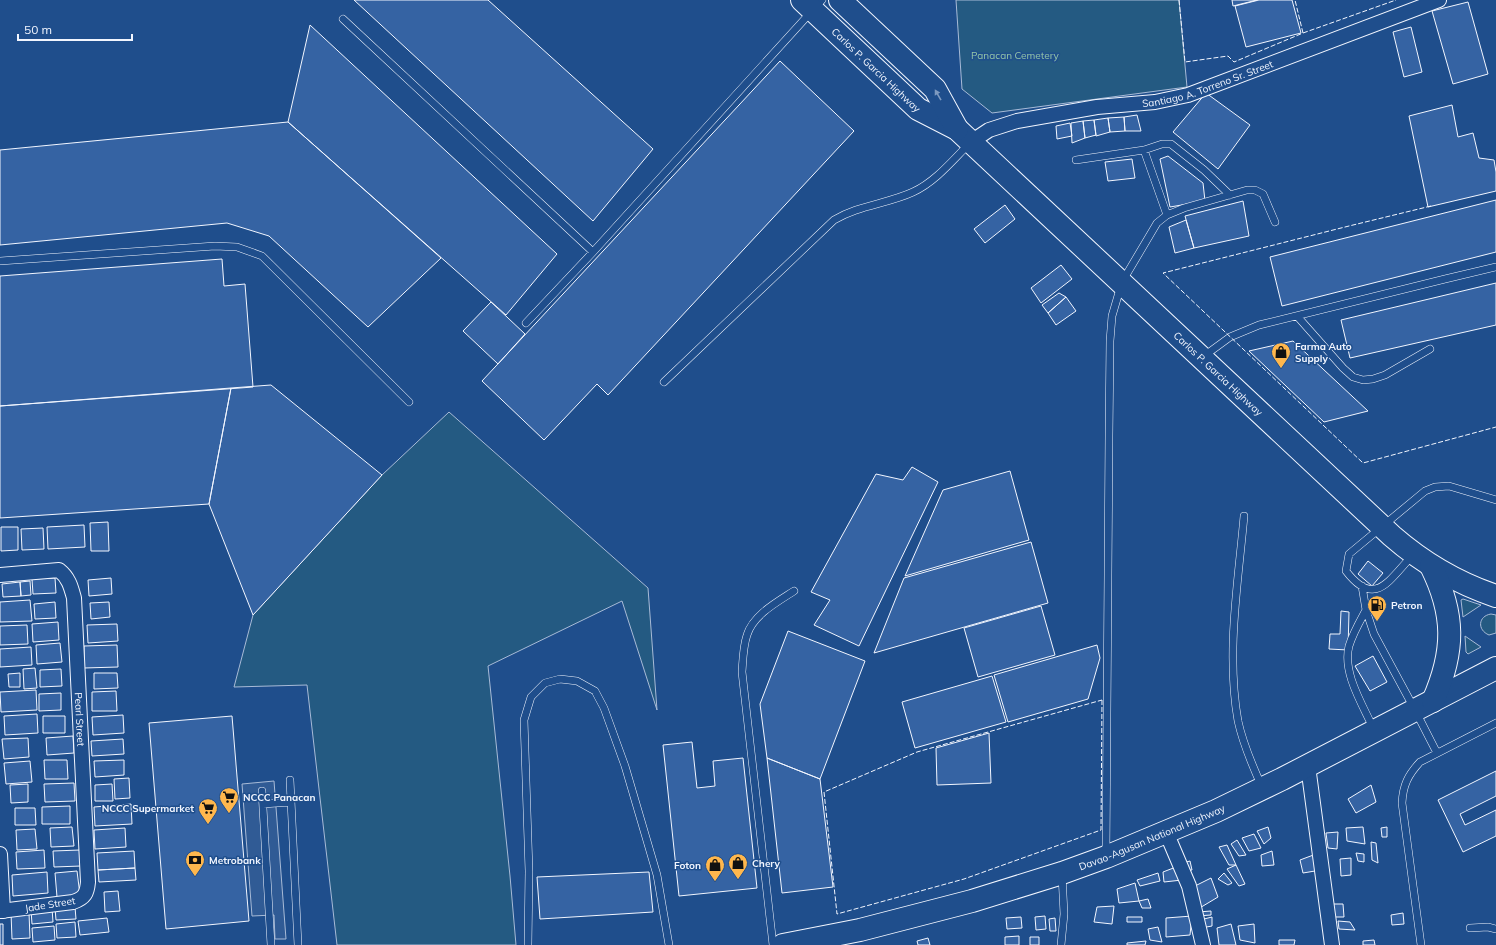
<svg xmlns="http://www.w3.org/2000/svg" width="1496" height="945" font-family="Mulish,sans-serif">
  <rect width="100%" height="100%" fill="#1f4e8c"/>
  <!-- green -->
  <path fill="#245a82" stroke="#a8bbd7" d="M956 0H1179L1187 87 992 113 962 89Z
    M449 412 648 588 657 710 622 601 488 666 510 876 516 945H337L307 685 234 687 253 615 382 475Z
    M1463 599 1481 605 1463 617 1461 600Z
    M1491 614 1496 615V633L1489 635C1477 630 1478 616 1491 614Z
    M1465 636 1481 647 1468 654 1466 652Z"/>
  <!-- parking -->
  <path fill="#305b95" stroke="#a8bbd7" d="M274 781 286 939H275L274 915 252 916 242 784Z"/>
  <!-- building -->
  <path fill="#3563a3" stroke="#f2f6ff" d="M354 0H488L653 149 593 221Z
    M1232 0H1257L1233 6Z
    M1259 0H1292L1301 33 1246 47 1235 6Z
    M1468 2 1488 74 1453 84 1432 11Z
    M310 25 557 254 506 315 288 122Z
    M1411 27 1422 72 1404 77 1393 32Z
    M780 61 854 131 608 395 597 384 544 440 482 381Z
    M1206 93 1250 125 1218 169 1173 132Z
    M1452 105 1458 137 1473 133 1479 158 1494 160 1496 172V191L1428 207 1409 116Z
    M1137 115 1141 131H1125L1124 117Z
    M1124 117 1125 131 1110 132 1108 118Z
    M1108 118 1110 132 1096 136 1094 120Z
    M1094 120 1096 135 1085 138 1083 121Z
    M1083 121 1085 138 1072 143 1071 123Z
    M288 122 441 258 368 327 269 236 227 223 0 245V150Z
    M1070 123 1072 136 1057 139 1056 126Z
    M1168 156 1203 183 1205 201 1170 207 1160 159Z
    M1132 159 1135 178 1108 181 1105 162Z
    M1496 200V252L1282 306 1270 257Z
    M1243 201 1249 236 1194 248 1185 216Z
    M1005 205 1015 219 985 243 974 229Z
    M1186 220 1194 248 1175 253 1169 227Z
    M222 259 224 286 245 284 253 387 0 406V276Z
    M1061 265 1072 279 1041 303 1031 288Z
    M1496 283V325L1350 358 1341 320Z
    M1059 293 1066 297 1048 313 1042 305Z
    M1066 297 1076 311 1056 325 1048 313Z
    M491 302 525 334 498 364 463 331Z
    M1293 341 1368 411 1324 422 1249 351Z
    M271 385 382 475 253 615 209 504 231 388Z
    M231 388 209 504 0 518V406Z
    M912 467 938 482 859 646 814 625 830 600 811 592 876 474 903 480Z
    M1010 471 1029 540 905 576 943 490Z
    M108 522 109 551H91L90 523Z
    M84 525 85 547 48 549 47 527Z
    M1 527H18V550L1 551Z
    M43 528 44 549 22 550 21 529Z
    M1031 542 1048 603 874 653 904 578Z
    M1368 561 1383 573 1372 586 1358 574Z
    M55 578 56 593 33 594 32 579Z
    M111 578 112 594 89 596 88 580Z
    M30 581 31 595 21 596 20 582Z
    M20 582 21 596 3 597 2 584Z
    M30 600 32 621 0 622V602Z
    M55 602 56 618 35 619 34 604Z
    M109 602 110 617 91 619 90 603Z
    M1041 606 1055 655 978 677 964 628Z
    M1341 611 1349 612 1348 650 1329 649 1330 634H1340Z
    M58 622 59 640 33 642 32 624Z
    M117 624 118 641 88 643 87 625Z
    M27 625 28 644 0 645V626Z
    M788 631 865 661 820 779 767 758 760 704Z
    M60 643 62 662 37 664 36 645Z
    M117 645 118 667 84 668V646Z
    M1097 645 1100 658 1088 699 1008 722 994 675Z
    M31 647 32 665 0 667V649Z
    M1373 656 1387 682 1370 691 1355 666Z
    M35 668 37 688 24 689 23 669Z
    M61 669 62 686 40 687V670Z
    M20 673V687H9L8 674Z
    M94 673H117L118 688 94 689Z
    M992 676 1006 722 915 748 902 702Z
    M36 690 37 710 1 712 0 692Z
    M116 691 117 711H92V692Z
    M61 693V710L39 711V694Z
    M37 714 38 733 5 735 4 716Z
    M123 715 124 733 93 735 92 717Z
    M43 716H65V733H43Z
    M232 716 249 921 166 929 149 723Z
    M989 733 991 783 937 785 936 748Z
    M73 736 74 753 47 755 46 738Z
    M28 738 29 757 4 759 2 739Z
    M123 739 124 754 92 756 91 741Z
    M692 742 697 788 715 786 713 761 743 758 757 888 679 896 663 745Z
    M767 758 820 779 833 887 782 893Z
    M44 760H67L68 779H45Z
    M124 760V775L95 777 94 761Z
    M30 761 32 782 6 784 4 763Z
    M1496 771V796L1460 814 1465 825 1496 810V836L1463 852 1438 800Z
    M129 778 130 798 115 799 114 779Z
    M74 783 75 801 45 802 44 784Z
    M28 784V802L11 803 10 785Z
    M112 784 113 801H95V785Z
    M1371 785 1376 802 1356 813 1348 799Z
    M131 804 132 824 95 826 94 807Z
    M70 806V824H42V807Z
    M15 808H35L36 825H15Z
    M72 827 74 846 51 847 50 828Z
    M1268 827 1271 838 1264 844 1257 831Z
    M1363 827 1365 844 1347 841 1346 828Z
    M1387 827V837H1382L1381 828Z
    M125 828 126 847 95 849 94 830Z
    M35 829 37 849 17 850 16 830Z
    M1338 832 1337 849 1328 848 1326 833Z
    M1254 834 1261 848 1249 851 1242 838Z
    M1237 840 1246 855 1239 856 1231 844Z
    M1371 842 1376 843 1378 863 1372 860Z
    M1227 845 1236 865H1229L1219 847Z
    M44 850 45 868 17 869 16 852Z
    M80 850 81 866 54 867 53 851Z
    M134 851 135 868 98 870 97 853Z
    M1272 851 1274 865 1262 866 1261 855Z
    M1356 853 1364 854V862L1358 861Z
    M1316 854 1321 870 1303 873 1300 860Z
    M1351 858V875L1341 876 1340 859Z
    M1190 861 1192 870 1184 871 1179 864Z
    M1236 865 1245 884 1239 886 1227 869Z
    M1176 867 1182 880 1164 882 1163 872Z
    M135 868 136 880 99 882 98 870Z
    M77 871 80 895 57 897 55 873Z
    M47 872 48 893 13 896 12 875Z
    M649 872 653 912 540 919 537 877Z
    M1158 873 1160 881 1140 886 1137 880Z
    M1224 873 1232 883 1228 885 1218 879Z
    M1211 878 1218 897 1198 909 1191 888Z
    M1135 883 1139 901 1119 903 1117 889Z
    M118 891 120 911 105 912 104 892Z
    M1148 899 1151 908H1142L1139 901Z
    M1331 904H1343L1344 917H1331Z
    M1114 906 1112 924 1094 922 1097 907Z
    M75 907 76 919 56 920 55 908Z
    M52 908 53 922 32 924 31 910Z
    M1211 911V915L1197 916 1198 912Z
    M11 913H29L30 938 12 939Z
    M1403 913 1404 924 1392 925 1391 915Z
    M1045 916 1046 929 1036 930 1035 917Z
    M1192 916 1190 935 1166 937V918Z
    M1021 917 1022 928 1007 929 1006 918Z
    M1127 917H1142V922H1127Z
    M1212 917V926L1201 928 1200 920Z
    M107 918 109 932 80 935 78 921Z
    M1055 918 1056 931H1050L1049 919Z
    M1338 921 1350 922 1355 930 1339 929Z
    M75 922 76 937 57 938 56 924Z
    M0 924H3V945H0Z
    M1231 924 1236 945H1219L1217 928Z
    M1254 924 1255 943 1240 940 1238 926Z
    M54 926 55 940 33 942 32 928Z
    M1158 927 1162 942 1150 940 1148 929Z
    M1019 936V945H1005V937Z
    M1030 937H1039V945H1030Z
    M928 938 930 945H918L917 941Z
    M1279 940H1295L1294 945H1279Z
    M1374 940 1375 945H1363V941Z
    M1146 941 1145 945H1127V943Z"/>
  <g fill="none" stroke-linecap="round" stroke-linejoin="round">
    <!-- lane casing -->
    <g stroke="#f2f6ff" stroke-width="8">
      <path id="lane" d="M343 19 593 252
        M1144 150 1167 215
        M1076 160 1144 150 1162 144H1171L1204 170 1230 195
        M0 261 215 246 237 247 262 256 409 402
        M1297 316 1343 368 1353 377 1363 380 1373 379 1385 375 1430 349
        M526 323 593 252 822 0
        M1204 356 1230 337 1259 325 1445 279 1496 267
        M664 382 834 220C859 205 887 204 913 192 935 182 952 161 969 144
        M1244 516C1238 584 1226 653 1238 721 1243 744 1252 765 1262 787
        M1412 556C1389 580 1375 609 1346 571L1349 554 1425 491 1435 487 1449 486 1496 500
        M1362 586 1366 610 1374 634 1415 710 1437 753
        M1366 610C1360 621 1353 633 1349 646 1342 673 1363 705 1374 730
        M290 780 298 945
        M262 791 271 945
        M263 804 291 802
        M1106 854 1109 436 1110 341 1112 316 1122 282 1157 223 1167 215 1184 208 1247 190H1255L1263 194 1275 222
        M1470 928 1488 927 1496 929
        M528 945 529 871 524 720 531 697 545 683 560 679 577 681 595 691 604 708 625 766 657 875 669 945
        M773 945 742 672C743 659 743 647 747 635 753 615 777 602 794 591
        M1061 945 1064 914 1062 875
        M1421 945 1402 803C1403 785 1408 775 1420 762L1496 723"/>
    </g>
    <!-- street casing -->
    <g stroke="#f2f6ff" stroke-width="16">
      <g id="street">
        <path id="s1" d="M971 142 989 130 1017 121 1097 107 1155 102 1188 95 1439 0"/>
        <path id="s2" d="M0 575 59 570C69 578 71 587 74 598L88 882C87 893 85 898 73 902L0 911"/>
        <path d="M1308 766 1332 945"/>
        <path d="M1166 832 1189 886 1203 945"/>
        <path d="M0 854 3 911"/>
      </g>
    </g>
    <!-- primary casing -->
    <g stroke="#f2f6ff" stroke-width="24">
      <g id="primary">
        <path id="s3" d="M783 945 860 930 972 901 1062 873 1106 857 1216 811 1282 779 1496 668"/>
      </g>
    </g>
    <!-- highway casing -->
    <g stroke="#f2f6ff" stroke-width="24">
      <g id="highway">
        <path id="s4" d="M802 0 918 109 957 129 1392 536C1423 563 1457 583 1496 596"/>
        <path d="M840 0 935 89 957 129"/>
        <path d="M1431 566C1455 614 1455 651 1433 701"/>
      </g>
    </g>
    <!-- lane -->
    <use href="#lane" stroke="#1f4e8c" stroke-width="7"/>
    <!-- street -->
    <use href="#street" stroke="#1f4e8c" stroke-width="14"/>
    <!-- primary -->
    <use href="#primary" stroke="#1f4e8c" stroke-width="22"/>
    <!-- highway -->
    <use href="#highway" stroke="#1f4e8c" stroke-width="22"/>
    <!-- fence -->
    <path stroke="#f2f6ff" stroke-width="1" stroke-dasharray="5 2" stroke-linecap="butt" d="M1179 0 1185 62 1228 56 1234 62 1303 33 1295 0
      M1303 33 1396 0
      M1431 206 1349 226 1163 273 1363 463 1496 427
      M1102 700 1101 830 964 879 837 914 824 792 917 752Z"/>
  </g>
  <!-- one-way arrows -->
  <defs><path id="oneway-solid" d="M-6-.8H1V-3.2L6.5 0L1 3.2V.8H-6Z"/></defs>
  <use fill="#7e9ac0" href="#oneway-solid" transform="translate(938 95) rotate(-120)"/>
  <!-- icons -->
  <defs>
    <g id="shop-pin" transform="scale(1)"><path d="M0 17L-7.5 6A9.5 9.5 0 1 1 7.5 6Z" fill="#ffb74d" stroke="#1f4e8c"/><path d="M-5-2.5h2.3a2.7 3.5 0 0 1 5.4 0H5L5.5 6h-11ZM-1.5-2.5h3a1.5 2.3 0 0 0-3 0Z" fill="#111"/></g>
    <g id="fuel-pin" transform="scale(1)"><path d="M0 17L-7.5 6A9.5 9.5 0 1 1 7.5 6Z" fill="#ffb74d" stroke="#1f4e8c"/><path d="M-5.5-6h7V0h2V4h1.3V-2.5L3-4.5l.8-.8L6-3V5H2.5V1h-1V6h-7ZM-4.2-4.7v3.2H.2V-4.7Z" fill="#111"/></g>
    <g id="supermarket-pin" transform="scale(1)"><path d="M0 17L-7.5 6A9.5 9.5 0 1 1 7.5 6Z" fill="#ffb74d" stroke="#1f4e8c"/><path d="M-6-5.5h2.5l.6 2H6L4.5 2H-2.5L-4.4-4H-6ZM-1.5 3.2a1.3 1.3 0 1 0 .1 0ZM3 3.2a1.3 1.3 0 1 0 .1 0Z" fill="#111"/></g>
    <g id="bank-pin" transform="scale(1)"><path d="M0 17L-7.5 6A9.5 9.5 0 1 1 7.5 6Z" fill="#ffb74d" stroke="#1f4e8c"/><path d="M-6-4H6V4H-6ZM0-2.3a2.3 2.3 0 1 0 0 4.6a2.3 2.3 0 1 0 0-4.6Z" fill="#111"/></g>
  </defs>
  <g fill-rule="evenodd">
    <use href="#shop-pin" x="1281" y="352"/>
    <use href="#fuel-pin" x="1377" y="605"/>
    <use href="#supermarket-pin" x="229" y="797"/>
    <use href="#supermarket-pin" x="208" y="808"/>
    <use href="#bank-pin" x="195" y="860"/>
    <use href="#shop-pin" x="738" y="863"/>
    <use href="#shop-pin" x="715" y="865"/>
  </g>
  <g text-anchor="middle" stroke-width="3" stroke-linejoin="round" paint-order="stroke">
    <!-- park labels -->
    <g font-size="10" fill="#97c8a6" stroke="#1f4e8c">
      <text x="1015" y="59">Panacan Cemetery</text>
    </g>
    <!-- street labels -->
    <g font-size="10" fill="#f2f6ff" stroke="#1f4e8c">
      <text dy="4" stroke="none"><textPath href="#s4" startOffset="102">Carlos P. Garcia Highway</textPath></text>
      <text dy="4" stroke="none"><textPath href="#s1" startOffset="246">Santiago A. Torreno Sr. Street</textPath></text>
      <text dy="4" stroke="none"><textPath href="#s4" startOffset="561">Carlos P. Garcia Highway</textPath></text>
      <text dy="4" stroke="none"><textPath href="#s2" startOffset="213">Pearl Street</textPath></text>
      <text dy="4" stroke="none"><textPath href="#s3" startOffset="385">Davao-Agusan National Highway</textPath></text>
      <text transform="translate(50 904) rotate(-9)" y="4">Jade Street</text>
    </g>
    <!-- poi labels -->
    <g font-size="10" font-weight="bold" fill="#f2f6ff" stroke="#1f4e8c" text-anchor="start">
      <text x="1295" y="350">Farma Auto<tspan x="1295" dy="12">Supply</tspan></text>
      <text x="1391" y="609">Petron</text>
      <text x="243" y="801">NCCC Panacan</text>
      <text x="194" y="812" text-anchor="end">NCCC Supermarket</text>
      <text x="209" y="864">Metrobank</text>
      <text x="752" y="867">Chery</text>
      <text x="701" y="869" text-anchor="end">Foton</text>
    </g>
  </g>
  <!-- scale -->
  <path d="M18 34v6h114v-6" fill="none" stroke="#f2f6ff" stroke-width="2"/>
  <text x="24" y="34" font-size="12" fill="#f2f6ff" stroke="#1f4e8c" stroke-width="3" paint-order="stroke">50 m</text>
</svg>
